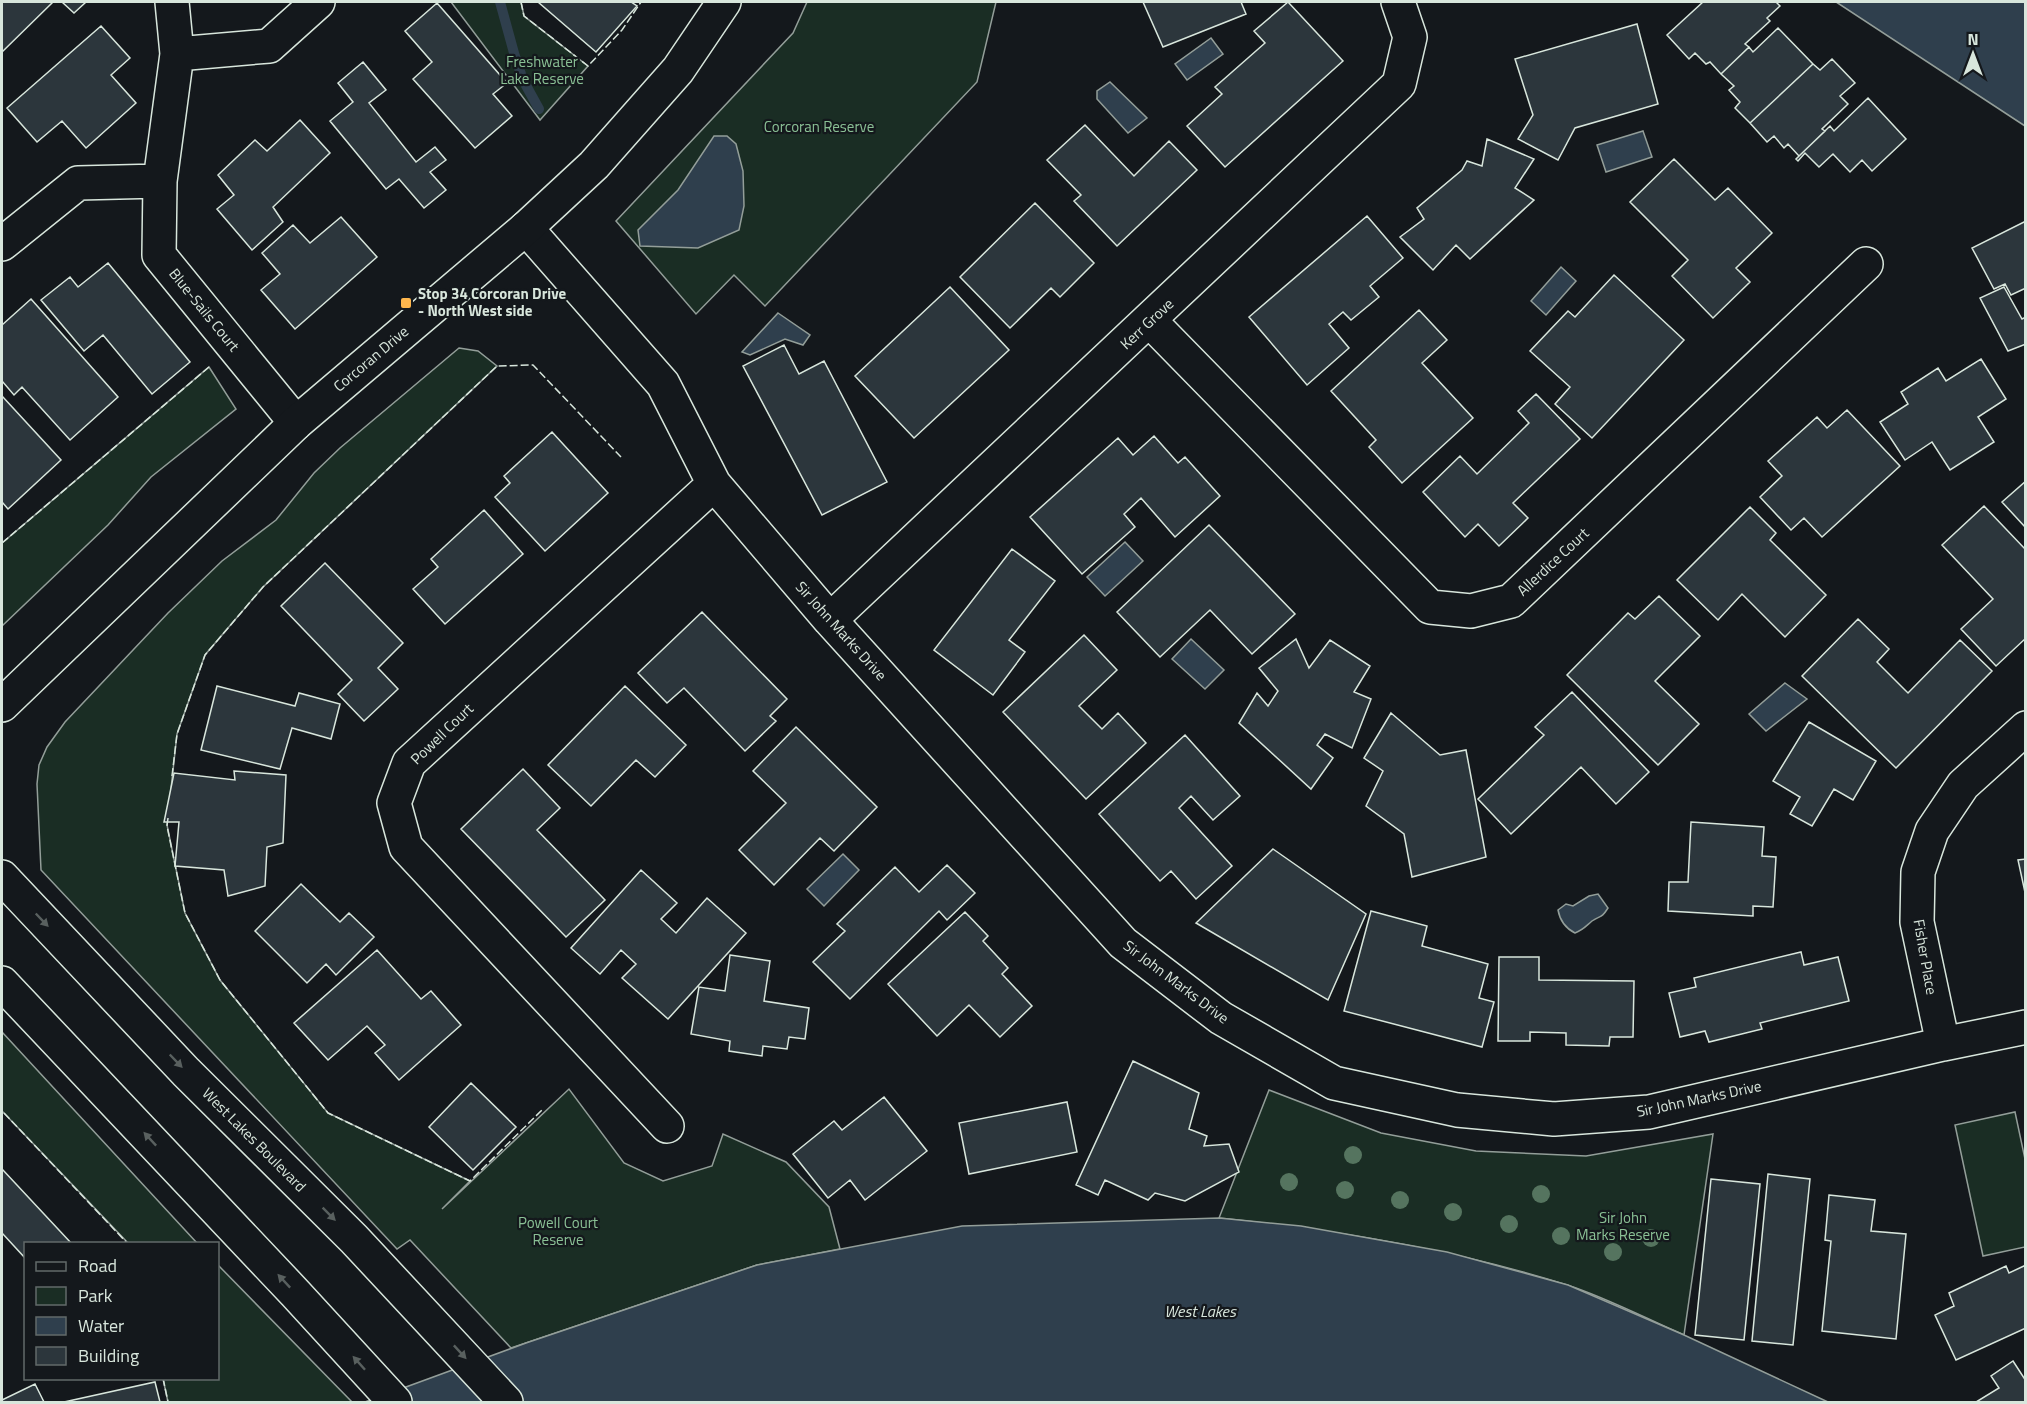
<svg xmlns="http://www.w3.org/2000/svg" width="2027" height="1404" font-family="'Titillium Web',sans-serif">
  <rect width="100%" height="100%" fill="#14181c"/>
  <!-- green -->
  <path fill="#1a2d24" stroke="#939e99" stroke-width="1.5" d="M451 2H521L524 16 588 66 540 120Z
    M807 2H996L977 82 765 306 734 275 696 314 616 221 793 33Z
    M459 348 478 351 497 366 263 587 205 655 177 734 167 825 185 913 220 980 328 1113 470 1181 442 1209 569 1089 624 1163 663 1181 712 1166 723 1134 786 1162 829 1207 840 1249 757 1265 511 1348 410 1240 397 1249 41 870 37 784 39 765 47 747 65 722 168 613 222 561 276 520 314 473 340 448Z
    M209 367 236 409 151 477 108 525 2 626V543Z
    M2 1032 197 1243H128L2 1111Z
    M1269 1090 1381 1133 1476 1151 1586 1156 1713 1134 1684 1335C1647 1319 1605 1297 1567 1285 1454 1249 1337 1230 1219 1218Z
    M2015 1112 2025 1159V1247L1983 1256 1955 1125Z
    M218 1265 352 1402H168L163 1379 218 1378Z"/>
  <!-- water -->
  <path fill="#2f3f4d" stroke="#939e99" stroke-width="1.5" d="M1836 2H2025V126Z
    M1211 38 1223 54 1187 80 1175 64Z
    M1110 82 1147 118 1128 133 1097 99V91Z
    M1643 131 1652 157 1606 172 1597 145Z
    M714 136H727L736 144 743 171 744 206 739 230 698 248 640 246 638 230 678 190Z
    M1561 267 1576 281 1546 315 1531 301Z
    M778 313 810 335 803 345 785 339 750 355 742 352Z
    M1125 542 1143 561 1105 596 1087 577Z
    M1191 639 1224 670 1205 689 1172 659Z
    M1785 683 1807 699 1766 731 1749 714Z
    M843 854 859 870 824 906 807 889Z
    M1598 894 1608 908C1601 919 1601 915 1592 921 1586 926 1583 930 1575 933 1565 928 1560 921 1558 910L1566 904 1573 906 1589 896Z
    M1219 1218 1301 1226 1447 1252 1568 1285 1684 1335 1828 1402H365L526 1343 757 1265 962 1226Z"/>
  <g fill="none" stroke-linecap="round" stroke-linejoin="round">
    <!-- stream -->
    <path stroke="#2f3f4d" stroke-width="10" d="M500 2 514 53 523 80 539 109"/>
  </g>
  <!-- building -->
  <path fill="#2c363c" stroke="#d8e6dc" stroke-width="1.5" d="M2 2H53L2 52Z
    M62 2H86L74 13Z
    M538 2H631L637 6 596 52Z
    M1143 2H1241L1246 14 1163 47Z
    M1288 2 1343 61 1225 167 1187 126 1222 94 1215 87 1265 43 1254 31Z
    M1703 2H1776L1780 6 1767 18 1770 21 1745 44 1749 47 1721 74 1710 62 1706 64 1695 53 1689 59 1667 35Z
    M437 3 507 83 493 94 512 116 475 148 413 79 432 62 405 31Z
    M1637 24 1658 104 1575 128 1558 160 1518 139 1533 115 1515 59Z
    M101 26 130 58 111 75 136 103 86 148 62 121 37 142 7 108Z
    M1778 28 1813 64 1750 123 1735 108 1740 102 1729 90 1734 86 1721 74 1749 47 1753 52Z
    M1832 59 1855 83 1840 96 1848 104 1822 129 1825 131 1799 156 1788 144 1784 148 1774 136 1767 142 1750 123 1813 64 1820 70Z
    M363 62 386 90 369 103 416 162 435 147 446 160 430 172 446 190 424 208 399 179 386 189 330 121 353 102 338 83Z
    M1868 98 1906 139 1872 171 1862 160 1850 172 1833 154 1819 167 1805 153 1798 161 1796 159 1830 126 1834 131Z
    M300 120 330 153 273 207 283 222 252 250 217 209 234 195 218 175 255 140 267 151Z
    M1085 125 1134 176 1169 141 1197 170 1117 246 1074 201 1081 195 1047 160Z
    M1487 139 1534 159 1515 188 1534 200 1470 259 1456 245 1433 270 1400 237 1424 219 1417 208 1462 170 1467 161 1482 166Z
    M1674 159 1715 200 1728 188 1772 233 1736 268 1750 282 1713 318 1672 276 1688 260 1630 202Z
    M1035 203 1094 263 1060 297 1051 288 1010 328 960 277Z
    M1367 216 1403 258 1370 286 1379 297 1351 320 1343 312 1329 324 1349 348 1307 385 1249 317Z
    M341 217 377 257 295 329 261 290 280 274 262 253 293 225 310 243Z
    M2026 221V288L2011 295 2005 284 1994 289 1972 248Z
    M108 263 190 362 152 394 103 335 84 351 41 300 70 277 78 287Z
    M1614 275 1684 340 1592 438 1555 404 1570 387 1530 351 1568 311 1575 317Z
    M950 287 1009 350 914 438 855 376Z
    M2004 287 2022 319 2026 317V344L2008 351 1980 298Z
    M31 299 118 397 70 440 22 387 14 395 2 381V325Z
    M1419 310 1447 340 1422 363 1473 418 1402 483 1369 447 1376 440 1331 391Z
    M784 345 799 374 824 361 887 482 822 515 743 366Z
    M1981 359 2006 399 1978 417 1994 442 1950 470 1932 442 1905 460 1880 422 1908 404 1901 392 1938 368 1946 381Z
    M1536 394 1580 439 1513 503 1528 518 1499 546 1478 524 1465 537 1423 492 1460 456 1477 474 1529 423 1518 411Z
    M2 396 61 460 8 509 2 502Z
    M1847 410 1900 466 1822 537 1804 518 1791 530 1760 497 1782 476 1768 461 1817 417 1827 428Z
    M552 432 608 493 545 551 495 497 510 483 504 476Z
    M1154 436 1178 463 1185 457 1220 496 1175 537 1141 498 1124 514 1135 527 1082 574 1030 517 1118 438 1133 455Z
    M2026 481V528L2002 502Z
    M1984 506 2026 550V638L1996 666 1961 629 1993 599 1942 545Z
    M1750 507 1776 533 1770 540 1826 595 1785 637 1742 594 1718 620 1677 580Z
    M484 510 523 554 445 624 413 589 438 567 431 559Z
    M1209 525 1295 614 1252 654 1210 610 1160 657 1117 612Z
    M1012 549 1055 581 1009 640 1025 652 993 695 934 650Z
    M325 563 403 643 378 668 398 689 364 721 338 694 352 680 281 606Z
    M1659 596 1700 636 1655 681 1699 724 1658 765 1567 675 1628 613 1635 619Z
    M702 612 787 699 770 716 776 721 745 751 684 688 667 703 638 673Z
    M1858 619 1889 649 1877 662 1908 693 1960 640 1992 671 1896 768 1802 676Z
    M1084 635 1117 670 1079 706 1102 729 1118 713 1146 743 1086 799 1003 712Z
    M1296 639 1309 668 1330 640 1370 666 1354 692 1371 699 1352 748 1325 734 1317 745 1333 758 1311 789 1239 723 1257 693 1268 706 1278 691 1259 668Z
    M217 686 295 706 299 693 340 704 331 739 292 728 280 769 201 750Z
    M625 686 686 745 655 777 636 760 591 806 548 765Z
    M1572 692 1649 772 1616 804 1581 767 1511 834 1478 799 1544 735 1535 727Z
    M1391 713 1440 755 1466 750 1486 857 1412 877 1404 834 1366 806 1383 771 1364 758Z
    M1809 722 1876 761 1853 800 1834 789 1812 826 1790 814 1800 797 1773 781Z
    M796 727 877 807 834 851 820 838 774 885 739 850 786 803 753 771Z
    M1185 735 1240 796 1213 820 1191 796 1179 808 1232 866 1196 899 1171 871 1160 881 1099 814Z
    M523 769 560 808 537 830 605 900 566 937 461 829Z
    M234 771 286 775 283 843 267 847 265 886 228 896 224 870 175 866 179 822H164L174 773 235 780Z
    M1691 822 1764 827 1762 856 1776 857 1773 907 1753 906V916L1668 911 1669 882H1688Z
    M1273 849 1366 914 1328 1000 1196 923Z
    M2026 859V897L2018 860Z
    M947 865 975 893 947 920 939 911 850 999 813 962 845 931 837 924 895 867 919 892Z
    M641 870 677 903 661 919 676 933 707 898 746 933 668 1019 622 978 636 964 621 950 600 974 571 948Z
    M301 884 340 922 349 913 374 937 336 975 326 964 307 983 255 931Z
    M1371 911 1427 926 1422 946 1488 964 1479 998 1494 1002 1482 1047 1344 1011Z
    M965 912 988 936 983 941 1008 968 1002 974 1032 1006 1000 1037 969 1005 937 1036 888 984Z
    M377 950 421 999 431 991 461 1025 399 1080 375 1053 385 1045 367 1026 328 1060 294 1023Z
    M1801 952 1804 965 1838 957 1849 1001 1760 1023 1762 1029 1709 1042 1705 1031 1680 1037 1669 993 1696 987 1694 978Z
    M730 955 770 961 764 1001 809 1008 805 1039 789 1037 787 1049 763 1046 762 1056 729 1051 730 1041 691 1034 699 987 725 991Z
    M1499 957H1539V980L1634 981 1633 1037H1610L1609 1046 1566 1045V1033L1530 1032V1041H1498Z
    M1133 1061 1199 1093 1189 1129 1207 1136 1204 1146 1229 1144 1239 1172 1185 1201 1155 1193 1148 1200 1105 1180 1098 1195 1076 1185Z
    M471 1083 516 1127 473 1170 429 1127Z
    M884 1097 927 1151 865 1200 850 1180 828 1198 793 1154 834 1121 842 1130Z
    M1067 1102 1077 1152 969 1174 959 1123Z
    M2 1169 72 1244H26V1259L2 1233Z
    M1768 1174 1810 1179 1793 1345 1752 1341Z
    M1711 1179 1760 1184 1744 1340 1695 1335Z
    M1829 1195 1875 1200 1871 1231 1906 1234 1896 1339 1822 1331 1831 1241 1825 1240Z
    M2026 1265V1328L1956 1360 1935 1315 1954 1306 1949 1293 2006 1266 2009 1273Z
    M2013 1361 2026 1381V1402H1976L1999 1388 1991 1376Z
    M155 1382 160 1402H64Z
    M35 1384 44 1402H2V1400Z"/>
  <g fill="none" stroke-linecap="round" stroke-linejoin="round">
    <!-- minor casing -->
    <g stroke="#d8e6dc" stroke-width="36">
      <path id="minor" d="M172 2 177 54 160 181 159 255 296 423
        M177 54 269 46 318 2
        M526 228 663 384 714 484 830 620 1123 943 1221 1018 1334 1083 1457 1110 1554 1119 1649 1112 1943 1044 2026 1027
        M2 244 78 183 160 181
        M1150 321 1430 607 1471 611 1511 601 1866 264
        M830 620 1399 84 1410 37 1398 2
        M1943 1044 1917 922 1918 872 1932 831 1963 785 2026 728
        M667 1126 406 847 394 803 409 763 714 484"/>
    </g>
    <!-- tertiary casing -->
    <g stroke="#d8e6dc" stroke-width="36">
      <path id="tertiary" d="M2 705 296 423 526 228 594 165 678 70 724 2"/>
    </g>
    <!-- secondary casing -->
    <g stroke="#d8e6dc" stroke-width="36">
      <path id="secondary" d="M2 877 186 1072 354 1239 506 1402
        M2 983 295 1293 395 1402"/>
    </g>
    <!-- minor -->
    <use href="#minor" stroke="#14181c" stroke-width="33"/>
    <!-- tertiary -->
    <use href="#tertiary" stroke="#14181c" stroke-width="33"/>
    <!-- secondary -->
    <use href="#secondary" stroke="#14181c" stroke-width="33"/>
    <!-- fence -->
    <path stroke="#d8e6dc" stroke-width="1.5" stroke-dasharray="8 3" stroke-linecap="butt" d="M521 2 524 16 588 66 622 30 641 2
      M2 543 209 367
      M172 776 177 734 205 655 263 587 497 366 533 365 621 457
      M168 818 167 826 185 913 220 980 328 1113 470 1181 542 1110
      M4 1113 128 1244
      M163 1378 168 1402"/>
  </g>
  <!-- trees -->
  <g fill="#55745f">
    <circle cx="1353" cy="1155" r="9"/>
    <circle cx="1289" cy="1182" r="9"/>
    <circle cx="1345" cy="1190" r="9"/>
    <circle cx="1541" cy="1194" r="9"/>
    <circle cx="1400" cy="1200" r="9"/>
    <circle cx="1453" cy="1212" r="9"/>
    <circle cx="1509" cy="1224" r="9"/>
    <circle cx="1561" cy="1236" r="9"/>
    <circle cx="1651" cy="1238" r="9"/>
    <circle cx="1613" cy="1252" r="9"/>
  </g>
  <!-- one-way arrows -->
  <defs><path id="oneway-solid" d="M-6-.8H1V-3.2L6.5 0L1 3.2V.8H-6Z" transform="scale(1.5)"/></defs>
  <g fill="#59605f">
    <use href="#oneway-solid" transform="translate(42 920) rotate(46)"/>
    <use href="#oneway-solid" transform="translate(176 1061) rotate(46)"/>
    <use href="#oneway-solid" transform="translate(150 1139) rotate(-133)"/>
    <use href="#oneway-solid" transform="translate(329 1214) rotate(45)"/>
    <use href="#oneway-solid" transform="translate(284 1281) rotate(-133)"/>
    <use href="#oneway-solid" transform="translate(460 1352) rotate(47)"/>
    <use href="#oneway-solid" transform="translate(359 1363) rotate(-132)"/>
  </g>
  <!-- markers -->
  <rect fill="#ffb74d" stroke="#14181c" stroke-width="2" x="400" y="297" width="12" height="12" rx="3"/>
  <g text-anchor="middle" stroke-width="4.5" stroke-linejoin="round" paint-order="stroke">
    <!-- park labels -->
    <g font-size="15" fill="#8ac095" stroke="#14181c">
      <text x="542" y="67">Freshwater<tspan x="542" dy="17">Lake Reserve</tspan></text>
      <text x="819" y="132">Corcoran Reserve</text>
      <text x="1623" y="1223">Sir John<tspan x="1623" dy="17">Marks Reserve</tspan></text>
      <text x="558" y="1228">Powell Court<tspan x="558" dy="17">Reserve</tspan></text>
    </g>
    <!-- poi labels -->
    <g font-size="15" font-weight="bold" fill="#d8e6dc" stroke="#14181c" text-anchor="start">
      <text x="418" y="299">Stop 34 Corcoran Drive<tspan x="418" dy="17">- North West side</tspan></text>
    </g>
    <!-- street labels -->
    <g font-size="15" fill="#d8e6dc" stroke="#14181c">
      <text transform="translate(204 310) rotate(51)" y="5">Blue-Sails Court</text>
      <text transform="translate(1147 324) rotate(-43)" y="5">Kerr Grove</text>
      <text transform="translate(371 359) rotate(-40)" y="5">Corcoran Drive</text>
      <text transform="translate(1553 562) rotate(-43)" y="5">Allerdice Court</text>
      <text transform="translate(841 631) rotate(48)" y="5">Sir John Marks Drive</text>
      <text transform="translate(442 734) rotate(-44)" y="5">Powell Court</text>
      <text transform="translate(1925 957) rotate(80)" y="5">Fisher Place</text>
      <text transform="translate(1176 982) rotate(37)" y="5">Sir John Marks Drive</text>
      <text transform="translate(1699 1099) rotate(-12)" y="5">Sir John Marks Drive</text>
      <text transform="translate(254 1140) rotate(45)" y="5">West Lakes Boulevard</text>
    </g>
    <!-- water labels -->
    <g font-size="16" font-style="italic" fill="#d8e6dc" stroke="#14181c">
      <text x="1200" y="1317">West Lakes</text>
    </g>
  </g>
  <!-- border -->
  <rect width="2027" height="1404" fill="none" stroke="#d8e6dc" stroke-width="6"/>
  <!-- legend -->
  <rect x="24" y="1242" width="195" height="138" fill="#14181c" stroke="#626a69" stroke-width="1.5"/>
  <rect x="36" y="1262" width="30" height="9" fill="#14181c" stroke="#626a69" stroke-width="1.5"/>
  <text x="78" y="1272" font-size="18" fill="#d8e6dc">Road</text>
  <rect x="36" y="1287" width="30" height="18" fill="#1a2d24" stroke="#626a69" stroke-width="1.5"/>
  <text x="78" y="1302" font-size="18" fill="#d8e6dc">Park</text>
  <rect x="36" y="1317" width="30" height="18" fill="#2f3f4d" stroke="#626a69" stroke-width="1.5"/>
  <text x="78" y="1332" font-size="18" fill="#d8e6dc">Water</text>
  <rect x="36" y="1347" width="30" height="18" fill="#2c363c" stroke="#626a69" stroke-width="1.5"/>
  <text x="78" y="1362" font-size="18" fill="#d8e6dc">Building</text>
  <!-- north arrow -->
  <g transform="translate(1973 54)" stroke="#14181c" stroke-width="4.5" paint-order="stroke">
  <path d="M0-4.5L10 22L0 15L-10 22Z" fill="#d8e6dc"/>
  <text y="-9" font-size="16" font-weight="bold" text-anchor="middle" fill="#d8e6dc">N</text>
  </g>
</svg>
